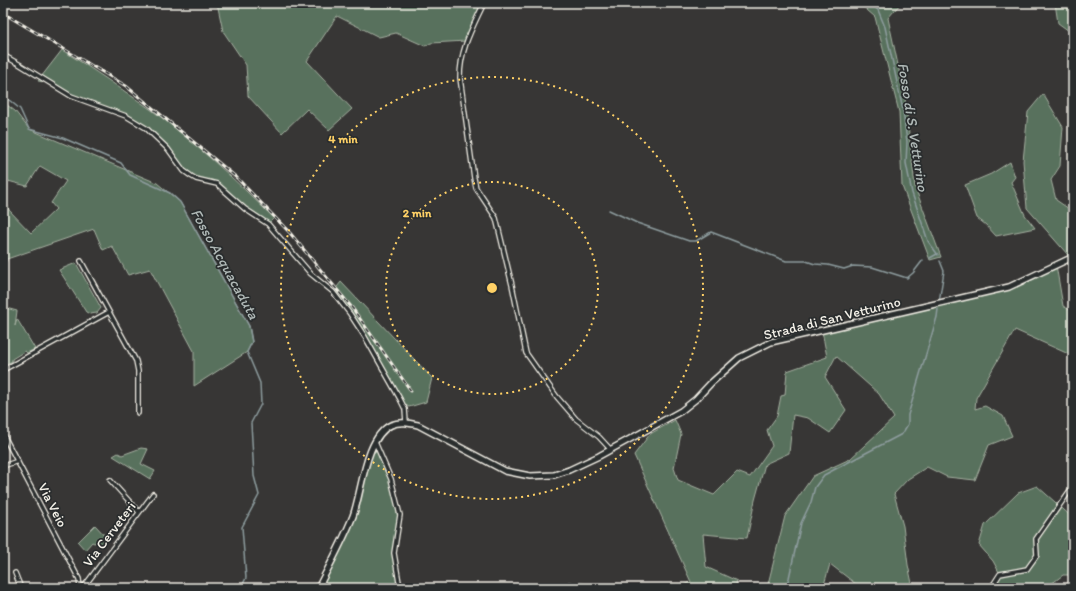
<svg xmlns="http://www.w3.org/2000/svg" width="1076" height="591" font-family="Itim,sans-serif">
  <rect width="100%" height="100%" fill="#373635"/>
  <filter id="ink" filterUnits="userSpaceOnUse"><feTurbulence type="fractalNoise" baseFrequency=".025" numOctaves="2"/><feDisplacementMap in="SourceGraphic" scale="8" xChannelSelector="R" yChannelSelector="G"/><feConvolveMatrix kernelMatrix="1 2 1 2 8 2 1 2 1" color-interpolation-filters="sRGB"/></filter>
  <g filter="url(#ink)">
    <!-- green -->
    <path fill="#59715d" stroke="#a6b1a2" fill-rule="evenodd" d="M217 3H484L466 41 431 43 425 46 396 33 379 37 337 16 307 61 352 109 329 130 307 109 282 133 248 96 246 65 223 31Z
      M859 3H901L888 18 905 98 915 187 941 257 930 260 902 186 899 112 875 17Z
      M1055 3H1073V29L1069 31 1058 23Z
      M62 50C93 69 123 90 153 111 196 143 235 180 274 218L268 224 245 209 222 187 196 179 184 171 168 149 146 128 126 116 71 96 49 83 38 81Z
      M1043 94 1063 127 1060 166 1051 180 1056 200 1072 211 1073 252 1068 255 1027 208 1023 161 1028 112Z
      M3 102 15 111 29 129 157 183 180 202 249 326 252 342 247 352 194 386V351L150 269 128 275 112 246 103 250 94 229 4 260 3 259ZM40 166 66 181 51 203 56 209 31 233 9 210 5 197 8 181 27 186Z
      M1010 162 1015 177 1011 182 1025 215 1035 228 996 236 986 225 977 218 965 185 991 174Z
      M76 263 101 308 97 313 90 314 86 312 59 270Z
      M1056 265 1063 306 1073 312V356L1015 330 976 398 975 409 985 406 1003 416 1012 436 989 445 975 480 947 477 927 467 908 479 894 494 903 526 908 565 913 588H861L830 564 823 588H767L785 516 813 476 850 459 894 418 879 394 836 356 825 377 846 410 830 433 808 418 793 415 789 453 765 464 755 500 747 538 703 534 706 567 737 581 735 588H674L691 582 634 455 650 434 675 420 681 434 674 468 678 480 714 495 737 472 750 477 772 446 767 430 777 416 781 396 785 395 787 371 827 357 822 331 1007 288Z
      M341 282 432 378 426 402 409 407 402 403 365 337 333 292Z
      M6 308 17 311 15 326 17 319 35 349 27 353 25 351 12 359V361L3 366V309Z
      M375 442 391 479 400 515 394 553 400 588H318L353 515 374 446 375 453Z
      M141 448 148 449 141 464 155 471 150 479 113 456 118 453 122 455Z
      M1037 486 1073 518V575H1063L1046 588H995L1000 574 993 561 979 545 985 525 1018 493Z
      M95 525 108 539 101 546 97 542 94 543 92 542 85 550 78 542Z
      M568 582 602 585 604 588H563Z"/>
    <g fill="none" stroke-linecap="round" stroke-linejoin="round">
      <!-- stream -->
      <path stroke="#8e9d9f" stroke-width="1.5" d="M869 3 878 10 885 27 903 110 907 142 906 163 912 193 928 241 938 255
        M3 95 20 109 29 129 63 138 121 163 130 175 170 193 180 202 249 326 252 342 247 352 260 383 261 404 251 423 254 476 259 495 242 527 246 578 241 588
        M609 210 637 223 689 241H696L711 232 786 261H806L815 264 828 265 844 269 853 266 872 267 907 278 913 273 923 260
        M930 258 937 254
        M939 302 944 271 940 261
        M785 588 789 578 801 523 811 502 815 487 824 475 902 434 908 424V415L937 317 938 309"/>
      <!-- street casing -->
      <g stroke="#f4f1e8" stroke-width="6">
        <path id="street" d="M484 3C472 29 460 49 460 78L474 178 476 188 496 218 512 285 526 353 557 397 576 419 599 437 611 450
          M3 55 19 64 71 96 126 116 146 128 168 149 184 171 191 176 196 179 217 184 245 209 268 224 311 274 333 292 350 314 365 337 400 399 405 409 406 422
          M3 261 4 260
          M81 261 136 361 138 371V413
          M3 370 109 312
          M3 434 79 579 80 588
          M375 442 391 479 400 515 394 553 400 588
          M3 466 18 461
          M110 480 139 512
          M15 573 21 588
          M83 588 153 494
          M991 588 1000 574 1027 569 1037 555 1036 539 1073 486"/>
      </g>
      <!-- secondary casing -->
      <g stroke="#f4f1e8" stroke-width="8">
        <path id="secondary" d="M318 588C330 565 343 541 353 516 362 492 365 437 391 425 400 421 409 423 418 425L505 471 530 476 554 475 569 470 599 456 681 411 696 399 711 383 739 358 771 342 1009 287 1073 257"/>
      </g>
      <!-- street -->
      <use href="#street" stroke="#2a2d2e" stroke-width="3.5"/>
      <!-- secondary -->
      <use href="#secondary" stroke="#2a2d2e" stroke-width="5"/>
      <!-- rail casing -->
      <g stroke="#f4f1e8" stroke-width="3">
        <path id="rail" d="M3 13 126 86 237 178 290 233 353 309 411 391"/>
      </g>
      <!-- rail -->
      <use href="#rail" stroke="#2a2d2e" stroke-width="1.5" stroke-dasharray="4.5" stroke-linecap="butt"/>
    </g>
  </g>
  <!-- distance rings -->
  <g fill="none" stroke="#ffd166" stroke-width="2" stroke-dasharray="2 4">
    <circle cx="492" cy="288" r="106"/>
    <circle cx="492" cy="288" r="211"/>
  </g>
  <g text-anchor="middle" stroke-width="3.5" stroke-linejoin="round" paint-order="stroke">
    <!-- street labels -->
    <g font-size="14" fill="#f4f1e8" stroke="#2a2d2e">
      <text transform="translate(832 318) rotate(-14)" y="5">Strada di San Vetturino</text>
      <text transform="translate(53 505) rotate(63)" y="5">Via Veio</text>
      <text transform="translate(109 534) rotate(-53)" y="5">Via Cerveteri</text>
    </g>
    <!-- water labels -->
    <g font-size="15" font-style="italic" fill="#b0b9b7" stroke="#2a2d2e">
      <text transform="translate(913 127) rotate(81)" y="5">Fosso di S. Vetturino</text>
      <text transform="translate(225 264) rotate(61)" y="5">Fosso Acquacaduta</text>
    </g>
  </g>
  <circle cx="492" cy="288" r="6" fill="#ffd166" stroke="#2a2d2e" stroke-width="2"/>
  <g font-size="12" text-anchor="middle" font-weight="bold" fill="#ffd166" stroke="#2a2d2e" stroke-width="3.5" stroke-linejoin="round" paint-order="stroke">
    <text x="343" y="143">4 min</text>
    <text x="417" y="217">2 min</text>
  </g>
  <!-- margin -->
  <rect width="1076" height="591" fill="none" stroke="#2a2d2e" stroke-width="16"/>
  <rect x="8" y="8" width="1060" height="575" fill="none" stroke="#f4f1e8" stroke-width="1.5" filter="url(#ink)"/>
</svg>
